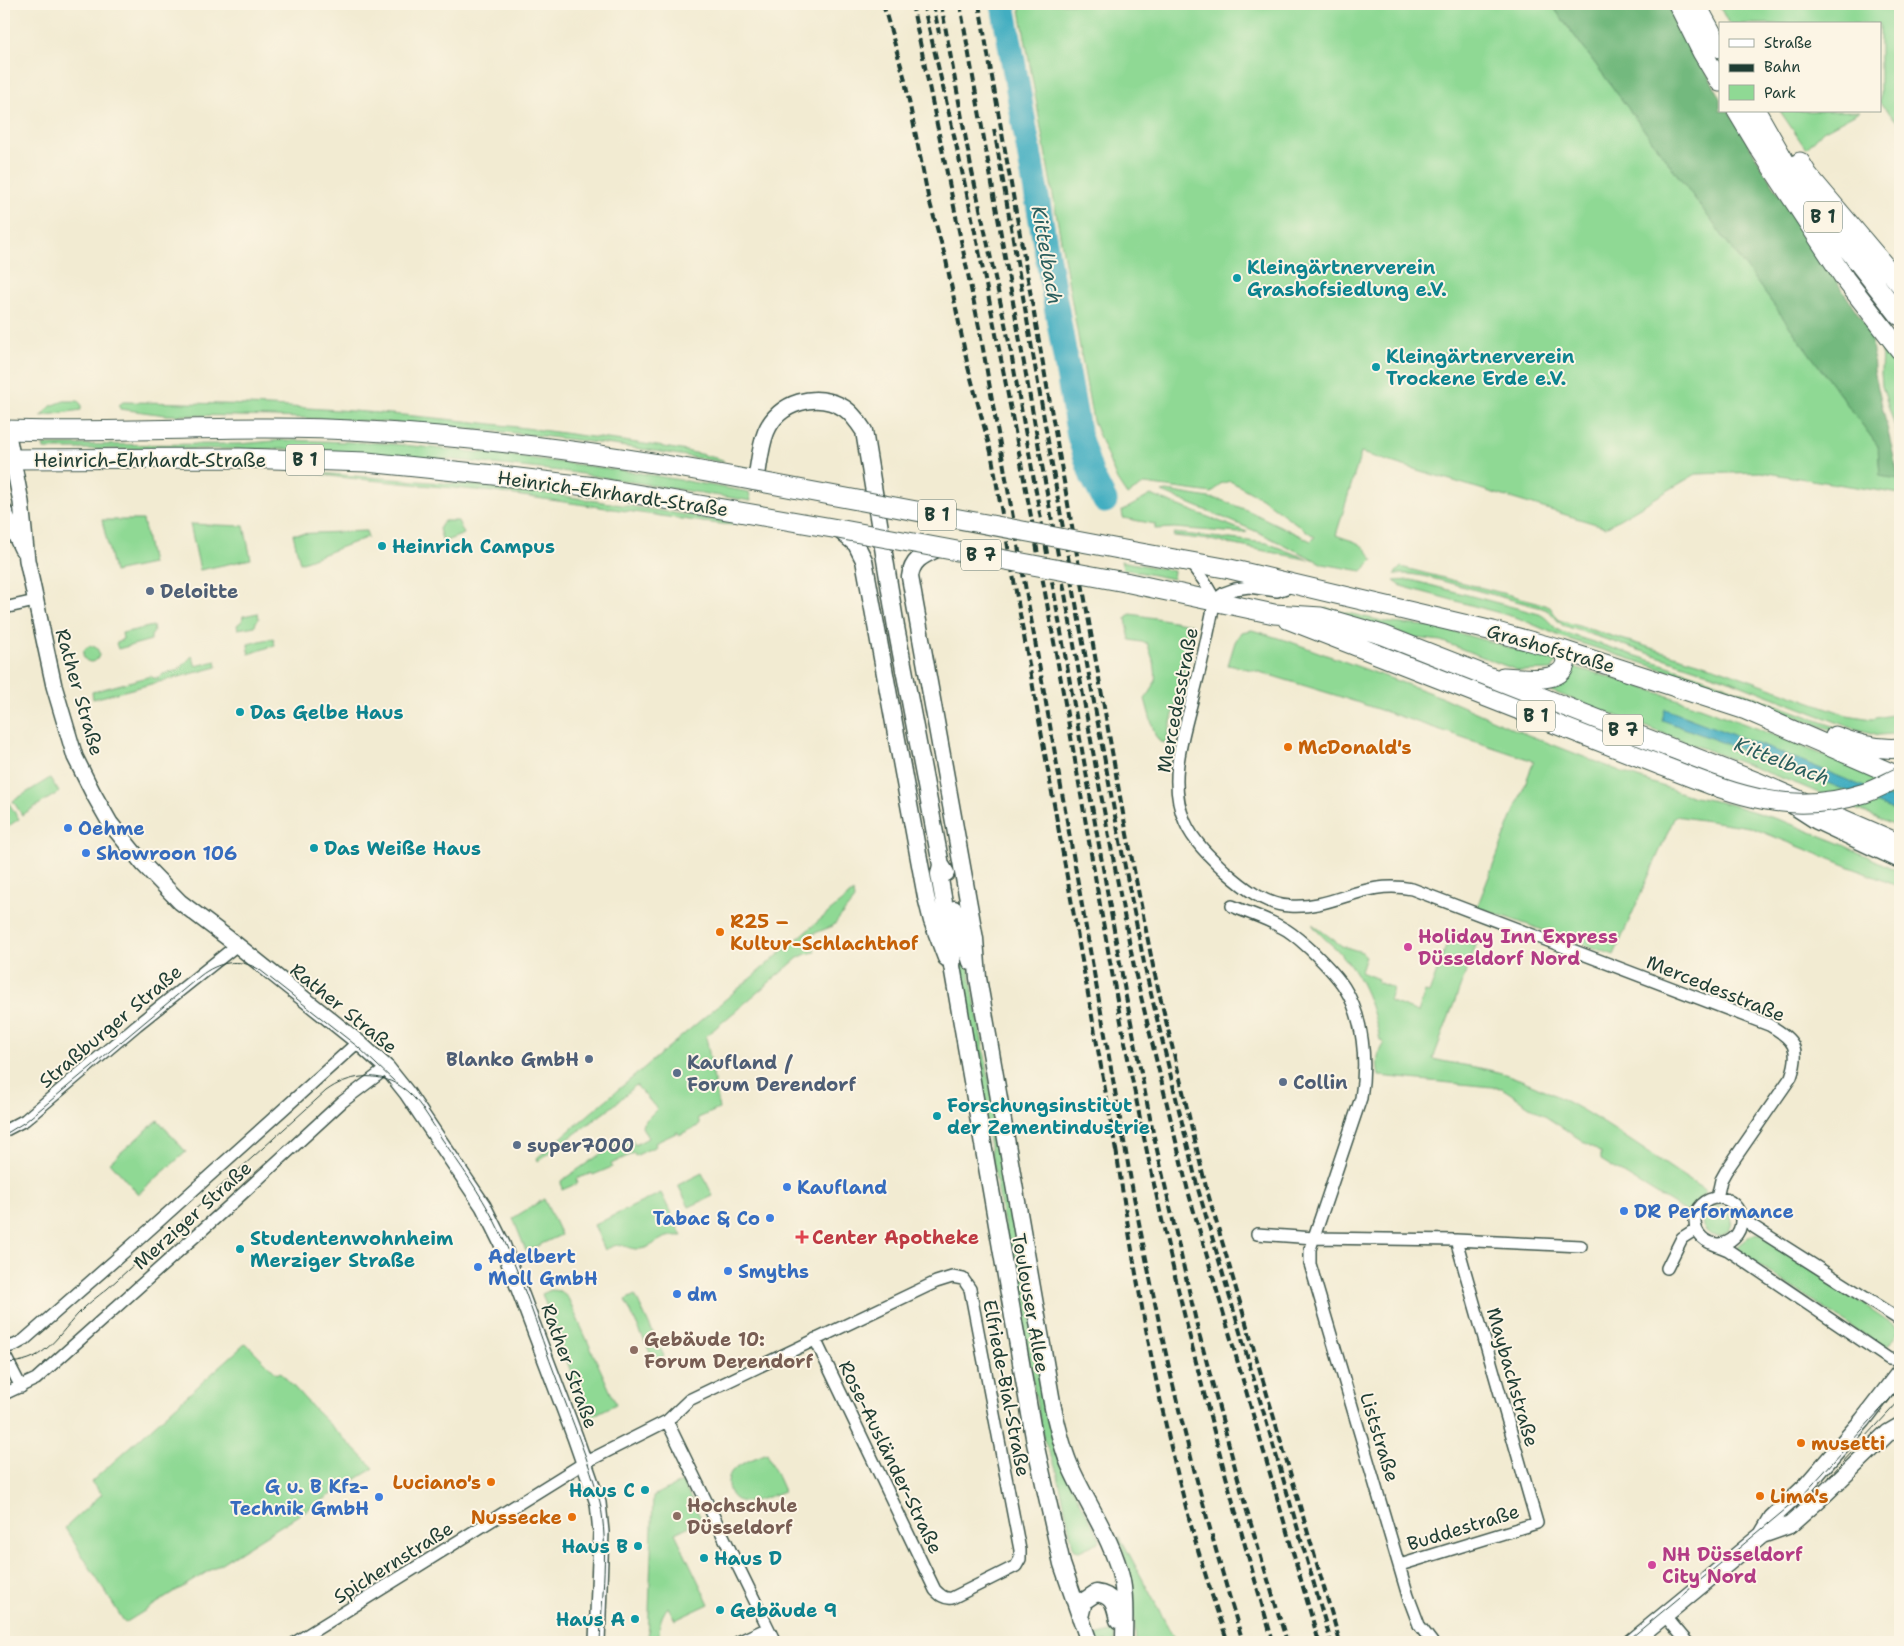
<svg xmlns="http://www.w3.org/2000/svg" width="1904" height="1646" font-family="'Shantell Sans',sans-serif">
  <rect width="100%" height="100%" fill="#fcf5e5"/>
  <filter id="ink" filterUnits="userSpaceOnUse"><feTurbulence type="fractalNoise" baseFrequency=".02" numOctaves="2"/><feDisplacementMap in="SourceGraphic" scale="10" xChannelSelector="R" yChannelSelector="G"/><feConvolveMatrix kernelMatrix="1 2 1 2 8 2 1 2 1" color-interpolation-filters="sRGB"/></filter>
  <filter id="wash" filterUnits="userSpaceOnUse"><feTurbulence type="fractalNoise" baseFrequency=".0096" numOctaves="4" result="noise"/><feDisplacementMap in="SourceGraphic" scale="20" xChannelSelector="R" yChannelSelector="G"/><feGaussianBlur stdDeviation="1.12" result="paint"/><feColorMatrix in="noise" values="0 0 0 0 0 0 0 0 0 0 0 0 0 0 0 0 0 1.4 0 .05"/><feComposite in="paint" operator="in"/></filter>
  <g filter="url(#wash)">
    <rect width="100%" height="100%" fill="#f2ebd2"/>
    <!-- green -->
    <path fill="#8fd994" stroke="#578b64" d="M1019 4H1551L1878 446 1880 476 1899 479 1900 494 1761 472 1696 474 1606 527 1361 453 1336 535C1355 543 1362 540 1373 560L1362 571 1323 564 1260 533 1162 492 1167 491 1221 500 1249 511 1311 541 1315 537 1261 498 1230 481 1220 484 1212 493 1145 484 1127 495 1117 480 1093 421Z
      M1718 4H1900V125L1880 103V24H1729Z
      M1780 111H1860L1823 131 1806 149Z
      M1882 348 1900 370V443L1882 386 1881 373Z
      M64 401H78L81 404V410L41 416 51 406Z
      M123 402C270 403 418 413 563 433 616 441 672 445 723 460V462L715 461C533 429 350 416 166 415L120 409 119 405Z
      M285 440 382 443 506 455 634 472 749 492 751 501 569 472 444 459 288 449H44L43 445 240 444Z
      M306 472 518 489 732 522V525L703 522 495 492 338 477Z
      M1151 495 1247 532 1239 533 1174 528 1155 529V524L1123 518 1122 511Z
      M102 520H143L152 564 114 572Z
      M444 521H458L464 534 443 542 439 529Z
      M190 524 244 526 251 559 200 570Z
      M366 531 368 537 300 563 293 534Z
      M1174 533 1267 543 1310 560 1210 540 1174 536 1173 535Z
      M1121 561 1174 571 1173 579 1123 569Z
      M1401 567 1537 602 1550 607 1559 620 1714 667 1847 715 1872 719 1900 713V731L1893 734 1879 735 1849 727 1724 678 1562 625 1549 611 1542 608 1424 576 1410 574H1394Z
      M1411 580 1539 614C1549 618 1552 628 1562 632L1705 678 1854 734 1853 738 1704 683 1562 637 1518 618 1401 586 1394 581Z
      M1326 608 1391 623 1438 627 1557 661 1552 670 1519 671 1441 641 1416 638 1324 610Z
      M258 613 259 619 256 622 255 626 238 629 237 625 242 621 243 616Z
      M1131 614 1191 624 1189 650 1166 743 1160 742 1155 735 1145 699C1162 680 1155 665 1147 643L1130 640 1126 619 1127 616Z
      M153 626 154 632 151 636V640L118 649 116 643 123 639 122 633Z
      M1252 630 1291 642 1444 698 1523 733 1635 777 1691 796 1729 804 1786 822 1839 843 1900 872V887L1750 827 1675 816 1614 955 1477 907 1534 761 1335 695 1253 670 1228 665 1235 642 1241 632Z
      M273 638 275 645 249 654 248 644Z
      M83 654a8 8 0 1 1 16 0a8 8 0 1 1-16 0Z
      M192 656 196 666 216 661 217 667 93 699 92 692 151 676 153 678H159L163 674 178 670Z
      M1574 667C1685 697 1793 743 1900 786V828L1800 785 1548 690 1547 687Z
      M50 778 59 792 22 815 13 801Z
      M8 802 19 819 4 829V804Z
      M853 892 854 900 833 926 810 935 815 952 806 954 798 958 706 1036 719 1109 698 1118 700 1125 679 1135 678 1132 655 1143 656 1146 635 1156 634 1153 611 1164 612 1167 593 1175 592 1173 576 1179 578 1183 562 1190 561 1181 624 1138H631L635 1145 648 1138 642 1127 643 1123 657 1109 636 1085 613 1106 538 1161 537 1158Z
      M1312 924 1342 946 1362 952 1366 956 1361 972 1378 979 1377 982 1393 988 1389 1001 1418 1012 1425 992 1429 993 1452 930 1478 940 1433 1059C1458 1065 1483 1067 1508 1075 1582 1101 1641 1150 1706 1191L1688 1213 1601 1160V1153L1502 1088 1379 1076C1376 1064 1377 1052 1384 1043L1380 1040C1374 1010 1363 978 1342 955 1332 944 1320 936 1312 924Z
      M953 944 967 958 1059 1461 1100 1539 1099 1542 1079 1551 1075 1550 1073 1546 1057 1471 1043 1438Z
      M158 1120 186 1152 138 1194 110 1162Z
      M702 1173 713 1196 689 1207 678 1185Z
      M661 1193 682 1236C658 1234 657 1247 640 1249 624 1250 624 1239 605 1250L594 1225Z
      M544 1199 561 1235 526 1251 513 1218Z
      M1702 1221a15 15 0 1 1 30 0a15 15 0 1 1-30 0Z
      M1760 1234 1900 1329 1886 1349 1738 1252 1737 1246 1751 1235Z
      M551 1290 560 1291 568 1298 616 1404 588 1418 542 1294Z
      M635 1295 664 1356 654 1361 625 1300Z
      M246 1343 277 1374 280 1372 315 1410 374 1468 125 1623 65 1528 102 1494 91 1482Z
      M767 1453 784 1491C769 1496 736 1513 729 1490 727 1484 728 1476 732 1471 740 1463 756 1458 767 1453Z
      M682 1482 702 1520 675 1533 709 1604 675 1620 668 1607C659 1618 659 1629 659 1642H648L653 1496Z
      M1119 1537H1120L1176 1642H1136L1130 1578Z
      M1114 1631 1115 1642H1094L1092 1637Z"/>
    <!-- forest -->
    <path fill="#73b97e" stroke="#497b59" d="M1551 4H1667L1720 96V111H1729L1767 175 1872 335 1874 371 1899 479 1880 476 1878 446Z"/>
    <!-- water -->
    <path fill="#43aec1" stroke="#31767a" d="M1665 709 1802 761 1900 802V813L1794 769 1662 720Z"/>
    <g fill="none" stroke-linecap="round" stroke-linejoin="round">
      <!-- river -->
      <path stroke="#43aec1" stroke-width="25" d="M1003 4 1079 436 1092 476 1105 501"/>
    </g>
  </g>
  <g filter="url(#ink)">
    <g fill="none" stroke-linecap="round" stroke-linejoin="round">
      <!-- minor casing -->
      <g stroke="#3f574c" stroke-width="14">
        <path id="minor" d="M1189 561 1204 581 1215 600C1209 627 1204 654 1197 681 1187 725 1165 778 1185 822 1193 841 1210 857 1225 871 1243 887 1265 905 1290 906 1335 909 1364 879 1412 889L1769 1025C1794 1039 1801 1048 1791 1077L1726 1171 1721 1180 1717 1198
          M1215 600 1224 593 1235 589 1249 587 1277 591 1292 586
          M4 608 35 601
          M1232 906C1248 913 1266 918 1281 927 1292 932 1302 942 1311 950 1323 962 1335 973 1344 987 1364 1018 1367 1062 1361 1098L1310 1249V1264L1408 1596 1419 1625 1432 1642
          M4 1131 25 1120 137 1025 237 945
          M1695 1221a23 23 0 1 1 46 0a23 23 0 1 1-46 0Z
          M1738 1210 1745 1220 1754 1227 1900 1320
          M1257 1234 1314 1238 1456 1240 1581 1246
          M1713 1244 1728 1250 1889 1359 1900 1360
          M1667 1268 1682 1238 1696 1229
          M4 1348 15 1345 24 1340 138 1240 358 1042
          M4 1354 21 1387
          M4 1394 36 1379 229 1206 342 1102 387 1068
          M667 1421 775 1642
          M1400 1565 1537 1523 1456 1240
          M1665 1616 1687 1642
          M296 1642 584 1463 667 1421 689 1400 936 1282 952 1277 963 1279 970 1289 1020 1550V1559L1016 1566 952 1598C944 1599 940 1595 935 1590L815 1339
          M738 1642 768 1628"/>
      </g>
      <!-- tertiary casing -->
      <g stroke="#3f574c" stroke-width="18">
        <path id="tertiary" d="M7 430 21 502 27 560 54 686 75 757 93 793 110 823 144 865 180 902 237 945 358 1042 387 1068 407 1093 483 1206 502 1244 575 1437 598 1503 601 1532 597 1642
          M4 511 22 549"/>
      </g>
      <!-- secondary casing -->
      <g stroke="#3f574c" stroke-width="19">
        <path id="secondary" d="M756 481C759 465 760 447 766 432 778 402 817 391 844 408 852 413 858 422 864 431L896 627 941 865 946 873
          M838 529 856 544 864 560 926 897 932 921 946 958
          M939 548C924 555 912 559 910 577L975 939 978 978 1053 1408C1058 1428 1062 1448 1070 1466 1087 1505 1113 1539 1122 1581 1126 1601 1124 1622 1124 1642
          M1786 801 1817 821 1900 860
          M941 865 939 874 953 954 952 966 1035 1443 1062 1564 1089 1642
          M954 909 971 962
          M1762 1535 1772 1518 1805 1487 1863 1420 1900 1372
          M1080 1617 1084 1601 1096 1593C1113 1595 1115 1605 1118 1620
          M1632 1642 1762 1535 1790 1525 1826 1493 1888 1433 1900 1426"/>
      </g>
      <!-- primary casing -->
      <g stroke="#3f574c" stroke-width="21">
        <path id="primary" d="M1678 4 1702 52 1720 82
          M1696 4 1720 48
          M1737 111 1758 146 1845 279 1900 350
          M1756 111 1785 162 1813 204 1900 316
          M1800 162 1808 175 1900 284
          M4 430C125 434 247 423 368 431 498 438 628 457 756 481
          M4 459 241 458 367 462 494 475 595 487 838 529
          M1119 549 1230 569 1493 631 1562 650 1746 710 1900 777
          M1125 582 1274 614 1321 617 1383 635 1757 782 1900 844
          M1287 619 1660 765
          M1503 677C1519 677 1559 685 1565 665 1567 660 1565 655 1562 650
          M1835 736C1857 745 1877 750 1900 748"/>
      </g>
      <!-- minor -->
      <use href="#minor" stroke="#fff" stroke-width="11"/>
      <!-- tertiary -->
      <use href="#tertiary" stroke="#fff" stroke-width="15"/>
      <!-- secondary -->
      <use href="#secondary" stroke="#fff" stroke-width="16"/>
      <!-- primary -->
      <use href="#primary" stroke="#fff" stroke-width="19"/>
      <!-- tram -->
      <path stroke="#1f3d34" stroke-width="1" d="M4 1135 25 1122 200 976C218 962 239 957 260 970L358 1047 394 1081
        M4 1363C44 1363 54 1340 78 1314 86 1305 97 1297 107 1289L326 1091C348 1075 376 1071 400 1086 419 1098 430 1120 442 1139 461 1166 480 1193 495 1222 521 1272 537 1328 557 1380 572 1421 589 1461 600 1502 609 1547 602 1596 600 1642
        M1829 1477 1900 1400
        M1626 1642 1804 1494 1900 1388"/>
      <!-- rail -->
      <path stroke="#1f3d34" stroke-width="4" stroke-dasharray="8 4" stroke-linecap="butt" d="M883 4 904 76 928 196 946 260 968 367 991 452 1117 1156
        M912 4 980 332 1133 1192C1146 1259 1159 1326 1175 1393 1195 1477 1218 1560 1243 1642
        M923 4C977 222 1018 443 1058 664 1086 819 1110 974 1142 1128 1178 1301 1223 1473 1273 1642
        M933 4 939 33
        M941 4 971 167 1009 342 1027 441 1126 997 1152 1128 1198 1330 1246 1508 1287 1642
        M960 4 1097 774 1135 972 1188 1191 1319 1642
        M979 4 1124 819 1154 971 1206 1187 1340 1642
        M994 129 1081 632 1116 821 1146 973 1198 1189 1331 1642
        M1116 1149C1141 1315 1171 1484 1228 1642"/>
      <!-- primary-bridge casing -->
      <g stroke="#3f574c" stroke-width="21" stroke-linecap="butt">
        <path id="primary-bridge" d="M756 481 1119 549
          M838 529 1125 582
          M1660 765C1732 793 1787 818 1865 793 1877 789 1889 782 1900 777"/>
      </g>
      <!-- primary-bridge -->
      <use href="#primary-bridge" stroke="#fff" stroke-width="19"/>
    </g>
  </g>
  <!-- markers -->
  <g fill="#0f9aa8" stroke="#fcf5e5" stroke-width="2">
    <circle cx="1237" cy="278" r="5"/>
    <circle cx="1376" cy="367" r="5"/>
    <circle cx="382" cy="546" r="5"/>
    <circle cx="240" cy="712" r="5"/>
    <circle cx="314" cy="848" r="5"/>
    <circle cx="937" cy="1116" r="5"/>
    <circle cx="240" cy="1249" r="5"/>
    <circle cx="645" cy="1490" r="5"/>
    <circle cx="638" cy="1546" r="5"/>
    <circle cx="704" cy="1558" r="5"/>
    <circle cx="720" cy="1610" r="5"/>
    <circle cx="635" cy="1619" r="5"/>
  </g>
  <g fill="#5c6f8a" stroke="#fcf5e5" stroke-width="2">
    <circle cx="150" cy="591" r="5"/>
    <circle cx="589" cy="1059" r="5"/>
    <circle cx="677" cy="1073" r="5"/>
    <circle cx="1283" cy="1082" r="5"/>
    <circle cx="517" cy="1145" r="5"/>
  </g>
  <g fill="#e8710a" stroke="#fcf5e5" stroke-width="2">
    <circle cx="1288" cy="747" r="5"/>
    <circle cx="720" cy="932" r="5"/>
    <circle cx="1801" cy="1443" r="5"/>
    <circle cx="491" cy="1482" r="5"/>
    <circle cx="1760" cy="1496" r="5"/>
    <circle cx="572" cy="1517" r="5"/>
  </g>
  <g fill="#3f7fe0" stroke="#fcf5e5" stroke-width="2">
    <circle cx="68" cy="828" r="5"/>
    <circle cx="86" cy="853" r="5"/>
    <circle cx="787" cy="1187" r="5"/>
    <circle cx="1624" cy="1211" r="5"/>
    <circle cx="770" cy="1218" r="5"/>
    <circle cx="478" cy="1267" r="5"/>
    <circle cx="728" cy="1271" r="5"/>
    <circle cx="677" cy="1294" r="5"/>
    <circle cx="379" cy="1497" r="5"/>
  </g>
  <g fill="#d1479c" stroke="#fcf5e5" stroke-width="2">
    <circle cx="1408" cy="947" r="5"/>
    <circle cx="1652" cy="1565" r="5"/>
  </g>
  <path fill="#e0444e" stroke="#fcf5e5" stroke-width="2" d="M799.5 1229.5h5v5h5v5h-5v5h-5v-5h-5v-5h5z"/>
  <g fill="#8d6e63" stroke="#fcf5e5" stroke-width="2">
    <circle cx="634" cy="1350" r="5"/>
    <circle cx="677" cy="1516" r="5"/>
  </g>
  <g text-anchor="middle" stroke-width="4" stroke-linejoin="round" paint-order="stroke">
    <!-- shield labels -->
    <g fill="#fcf5e5" stroke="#617469" stroke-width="1">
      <rect x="1804" y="201.5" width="38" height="31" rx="4"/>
      <rect x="286" y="444.5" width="38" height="31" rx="4"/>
      <rect x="918" y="499.5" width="38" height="31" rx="4"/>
      <rect x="961" y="539.5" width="40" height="31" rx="4"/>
      <rect x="1517" y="700.5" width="38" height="31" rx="4"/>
      <rect x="1603" y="714.5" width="40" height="31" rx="4"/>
    </g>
    <g font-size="18" font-weight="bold" fill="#1f3d34">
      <text x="1823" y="223">B 1</text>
      <text x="305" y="466">B 1</text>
      <text x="937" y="521">B 1</text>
      <text x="981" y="561">B 7</text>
      <text x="1536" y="722">B 1</text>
      <text x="1623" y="736">B 7</text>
    </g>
    <!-- culture labels -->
    <g font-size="19" font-weight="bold" fill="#0d838f" stroke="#fcf5e5" text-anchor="start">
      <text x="1247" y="274">Kleingärtnerverein<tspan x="1247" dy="22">Grashofsiedlung e.V.</tspan></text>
      <text x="1386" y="363">Kleingärtnerverein<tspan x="1386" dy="22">Trockene Erde e.V.</tspan></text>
      <text x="392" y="553">Heinrich Campus</text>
      <text x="250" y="719">Das Gelbe Haus</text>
      <text x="324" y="855">Das Weiße Haus</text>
      <text x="947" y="1112">Forschungsinstitut<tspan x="947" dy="22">der Zementindustrie</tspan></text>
      <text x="250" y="1245">Studentenwohnheim<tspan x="250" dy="22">Merziger Straße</tspan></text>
      <text x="635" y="1497" text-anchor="end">Haus C</text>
      <text x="628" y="1553" text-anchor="end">Haus B</text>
      <text x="714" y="1565">Haus D</text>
      <text x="730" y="1617">Gebäude 9</text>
      <text x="625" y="1626" text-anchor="end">Haus A</text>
    </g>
    <!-- street labels -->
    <g font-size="19" fill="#1f3d34" stroke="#fcf5e5">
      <text x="150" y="467">Heinrich-Ehrhardt-Straße</text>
      <text transform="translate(613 493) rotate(8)" y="7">Heinrich-Ehrhardt-Straße</text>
      <text transform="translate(1551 648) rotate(16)" y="7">Grashofstraße</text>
      <text transform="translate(80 692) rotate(74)" y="7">Rather Straße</text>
      <text transform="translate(1177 700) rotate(-79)" y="7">Mercedesstraße</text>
      <text transform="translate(1716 988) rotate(22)" y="7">Mercedesstraße</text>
      <text transform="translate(344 1008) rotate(39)" y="7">Rather Straße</text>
      <text transform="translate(110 1026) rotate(-40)" y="7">Straßburger Straße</text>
      <text transform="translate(192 1215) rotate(-42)" y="7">Merziger Straße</text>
      <text transform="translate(1031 1303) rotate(80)" y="7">Toulouser Allee</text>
      <text transform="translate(570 1366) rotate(70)" y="7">Rather Straße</text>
      <text transform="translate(1513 1377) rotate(74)" y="7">Maybachstraße</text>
      <text transform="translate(1007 1388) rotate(79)" y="7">Elfriede-Bial-Straße</text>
      <text transform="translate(1380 1437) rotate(73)" y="7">Liststraße</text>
      <text transform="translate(891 1457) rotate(64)" y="7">Rose-Ausländer-Straße</text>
      <text transform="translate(1463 1527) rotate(-17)" y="7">Buddestraße</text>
      <text transform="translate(393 1562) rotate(-32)" y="7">Spichernstraße</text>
    </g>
    <!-- service labels -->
    <g font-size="19" font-weight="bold" fill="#4e5e75" stroke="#fcf5e5" text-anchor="start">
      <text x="160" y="598">Deloitte</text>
      <text x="579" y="1066" text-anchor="end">Blanko GmbH</text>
      <text x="687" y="1069">Kaufland /<tspan x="687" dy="22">Forum Derendorf</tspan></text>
      <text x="1293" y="1089">Collin</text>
      <text x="527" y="1152">super7000</text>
    </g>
    <!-- food labels -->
    <g font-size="19" font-weight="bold" fill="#c56008" stroke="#fcf5e5" text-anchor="start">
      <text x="1298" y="754">McDonald's</text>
      <text x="730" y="928">R25 –<tspan x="730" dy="22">Kultur‐Schlachthof</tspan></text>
      <text x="1811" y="1450">musetti</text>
      <text x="481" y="1489" text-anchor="end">Luciano's</text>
      <text x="1770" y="1503">Lima's</text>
      <text x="562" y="1524" text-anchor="end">Nussecke</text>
    </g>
    <!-- shop labels -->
    <g font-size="19" font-weight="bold" fill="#366cbe" stroke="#fcf5e5" text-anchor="start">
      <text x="78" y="835">Oehme</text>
      <text x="96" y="860">Showroon 106</text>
      <text x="797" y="1194">Kaufland</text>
      <text x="1634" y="1218">DR Performance</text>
      <text x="760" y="1225" text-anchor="end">Tabac &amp; Co</text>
      <text x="488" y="1263">Adelbert<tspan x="488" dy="22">Moll GmbH</tspan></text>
      <text x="738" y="1278">Smyths</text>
      <text x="687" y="1301">dm</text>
      <text x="369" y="1493" text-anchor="end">G u. B Kfz-<tspan x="369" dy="22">Technik GmbH</tspan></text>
    </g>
    <!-- hotel labels -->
    <g font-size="19" font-weight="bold" fill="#b23c85" stroke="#fcf5e5" text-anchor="start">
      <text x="1418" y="943">Holiday Inn Express<tspan x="1418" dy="22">Düsseldorf Nord</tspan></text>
      <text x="1662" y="1561">NH Düsseldorf<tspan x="1662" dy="22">City Nord</tspan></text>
    </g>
    <!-- health labels -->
    <g font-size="19" font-weight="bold" fill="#be3a42" stroke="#fcf5e5" text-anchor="start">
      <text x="812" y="1244">Center Apotheke</text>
    </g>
    <!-- education labels -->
    <g font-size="19" font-weight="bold" fill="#785e54" stroke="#fcf5e5" text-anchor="start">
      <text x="644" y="1346">Gebäude 10:<tspan x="644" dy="22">Forum Derendorf</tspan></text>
      <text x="687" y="1512">Hochschule<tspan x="687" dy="22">Düsseldorf</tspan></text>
    </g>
    <!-- water labels -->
    <g font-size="20" font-style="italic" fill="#2a5f5e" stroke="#fcf5e5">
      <text transform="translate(1047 255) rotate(80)" y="7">Kittelbach</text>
      <text transform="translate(1782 761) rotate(21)" y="7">Kittelbach</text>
    </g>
  </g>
  <!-- margin -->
  <rect width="1904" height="1646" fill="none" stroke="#fcf5e5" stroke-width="20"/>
  <!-- legend -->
  <rect x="1719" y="22" width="162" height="90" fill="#fcf5e5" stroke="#a4ab9e"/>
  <rect x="1729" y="39" width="25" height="8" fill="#ffffff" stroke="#a4ab9e"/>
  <text x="1764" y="48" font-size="15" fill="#1f3d34">Straße</text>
  <rect x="1729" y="64" width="25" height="8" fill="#1f3d34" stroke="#a4ab9e"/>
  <text x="1764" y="72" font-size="15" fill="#1f3d34">Bahn</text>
  <rect x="1729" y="85" width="25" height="15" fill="#8fd994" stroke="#a4ab9e"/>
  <text x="1764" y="98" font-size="15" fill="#1f3d34">Park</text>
</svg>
